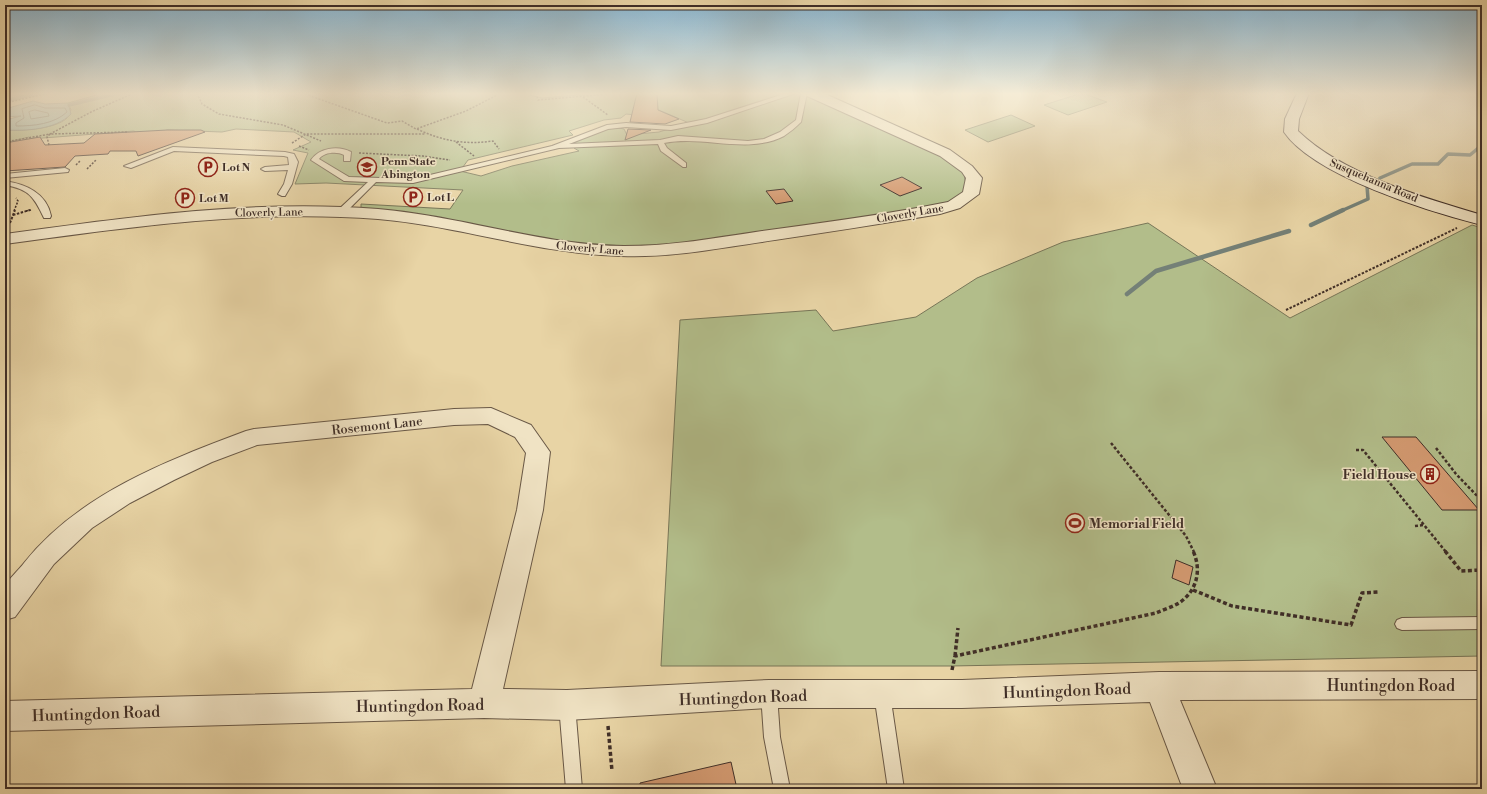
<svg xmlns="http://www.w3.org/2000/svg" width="1487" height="794" font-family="'Libre Bodoni',serif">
  <rect width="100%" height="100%" fill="#e8d4a5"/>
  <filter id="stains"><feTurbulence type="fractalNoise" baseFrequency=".005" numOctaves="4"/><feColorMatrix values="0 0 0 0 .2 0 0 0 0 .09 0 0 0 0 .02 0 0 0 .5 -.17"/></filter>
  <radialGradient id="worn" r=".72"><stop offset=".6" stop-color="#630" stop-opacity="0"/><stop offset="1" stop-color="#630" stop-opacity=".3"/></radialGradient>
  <!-- green -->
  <path fill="#b2bd8a" stroke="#787658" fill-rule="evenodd" d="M5 93H43L5 102Z
    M104 93H529V95L542 98 601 93H804L929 148 951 160 964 173 966 186 962 194 949 202 931 207 689 244 624 246 563 242 416 214 361 208V204L450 209 463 190 326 183 295 184 308 153 293 150 311 142 294 132 236 129 222 132 167 130 157 133H137L134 131 30 139 29 137 5 143V130C20 131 56 129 67 118 68 116 70 112 71 110L68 103ZM659 110 689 123 659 132 627 135 624 129C608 125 589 136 574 142V148L579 151 512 166 481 176 460 171 468 160 573 135 569 131 604 120 621 118 626 114 645 116Z
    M1082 93 1107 102 1068 115 1044 105Z
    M1011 115 1035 126 988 142 965 130Z
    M1148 223 1290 318 1472 225 1482 228V656L951 666H661L680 320 816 310 833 331 916 317 977 278 1063 242Z"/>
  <!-- water -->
  <path fill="#98b7ad" stroke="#748077" d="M33 101 45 104 68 103 71 114C55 130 26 131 5 130V120L21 116 5 117V109Z"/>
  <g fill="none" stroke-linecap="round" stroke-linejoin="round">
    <!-- shore -->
    <path stroke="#6c726a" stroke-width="1" d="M35 105 45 108H65L67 112C54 124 34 126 16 126V123L24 118 22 109Z
      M35 110 48 113 49 116 31 119 29 112Z"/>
    <!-- stream-far1 -->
    <path stroke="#748077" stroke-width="3.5" d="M1479 93 1482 97
      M5 101 36 93
      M69 105 119 93
      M1380 178 1412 164H1438L1448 154 1470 155 1482 145
      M1341 211 1368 199 1367 186"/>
    <!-- stream -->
    <path stroke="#748077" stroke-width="4.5" d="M1311 225 1343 210
      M1127 294 1156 271 1289 231"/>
  </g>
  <!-- building -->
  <path fill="#d49a71" stroke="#3f2e27" d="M637 93H657L658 110 679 119 665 124 630 122Z
    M628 129 651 130 625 140Z
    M167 130H201L205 132 138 156 136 151H110L108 154 75 156 65 167 5 171V143L40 137 45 145 84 143 95 134Z
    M902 177 922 188 900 196 880 185Z
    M784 189 793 201 776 204 766 191Z
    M1382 437H1416L1479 510H1442Z
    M1176 560 1193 567 1189 585 1172 578Z
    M731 762 737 789H640V783Z"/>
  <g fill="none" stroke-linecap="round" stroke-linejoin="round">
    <!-- service casing -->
    <g stroke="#695846" stroke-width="2">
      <path id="service" d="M787 93H796L707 123 671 130 626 127 608 129 569 144 660 140 678 136 748 141 764 139 780 132 796 120 801 93H807L801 122C796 127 790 132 784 136 747 155 704 135 664 143L667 148 686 163V167H683L661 151 658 144 559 148 413 183 376 182 344 214H338V210L368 182 344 181 311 160C319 148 338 145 351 152L350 161H344V155C337 151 324 152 319 159L349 177 413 179 552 146 607 125 626 123 671 126 706 119Z
        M173 147 285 152 294 154 298 162 292 184 285 196H282L278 194 284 184 288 170 265 171 261 169 265 167 289 165 288 157 284 156 174 151 131 168 124 166Z
        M65 168 69 170 68 172 5 178V174Z
        M5 181C25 184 47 193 51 216L50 218H44C34 197 29 189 5 185Z
        M1482 617V629L1402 630 1397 628 1395 624 1397 620 1402 618Z
        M769 687 774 689 777 694 780 737 790 789H774L764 737 761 694 764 689Z
        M882 687 887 689 890 694 904 789H888L874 694 877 689Z
        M567 698 573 700 575 705 582 789H566L559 705 561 700Z"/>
    </g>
    <!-- minor casing -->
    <g stroke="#695846" stroke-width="2">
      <path id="minor" d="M806 93H823L950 150 972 166 982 178 979 194 960 208 940 214C881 224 821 233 762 242 715 249 668 258 621 256 538 254 460 226 378 219 253 209 128 227 5 244V234C128 217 253 199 378 209 461 216 541 245 624 246 671 246 716 238 762 231 814 224 866 217 917 208L948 202 963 192 966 178 962 172 940 156 807 96Z
        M491 408 531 425 550 452 543 510 503 689 567 690 769 680H962L1159 672 1482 671V699L1180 700 1217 789H1183L1150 702 962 708H769L567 720 484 718 5 731V701L472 689 517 510 526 453 515 437 488 424 454 425 257 445 212 462 174 480 130 503 92 528 54 564 15 617 5 620C5 612 3 594 5 587 8 579 19 570 24 563 79 494 166 461 246 431L254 429 454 409Z"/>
    </g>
    <!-- secondary casing -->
    <g stroke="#3f2e27" stroke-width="2">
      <path id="secondary" d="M1297 93H1309L1299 119 1298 131C1342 174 1424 198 1482 215V225C1430 212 1314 176 1284 132L1285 119Z"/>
    </g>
    <!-- path-far3 -->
    <path stroke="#3f2e27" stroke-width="1.5" stroke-dasharray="2 1.5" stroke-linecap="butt" d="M197 93 202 104 219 114 283 125 321 141
      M302 93 387 123 402 121 416 129 466 111 501 93
      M536 93 538 100 620 93
      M583 97 608 115
      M5 103 49 93
      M417 129C442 141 466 145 493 141L499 149
      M5 142 50 134 91 112 134 93
      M456 142 474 156
      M292 143 306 134H425
      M49 145 47 137 50 134 128 132
      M299 146 309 150
      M359 153 423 156 450 160
      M76 165 80 161
      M87 169 96 160
      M14 211 18 201 16 198
      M26 211 31 210"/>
    <!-- path-far2 -->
    <path stroke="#3f2e27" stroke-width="2" stroke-dasharray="2.5 1.5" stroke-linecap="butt" d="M13 215 30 210
      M10 223 15 210
      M1286 310 1457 228"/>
    <!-- path-far1 -->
    <path stroke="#3f2e27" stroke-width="2.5" stroke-dasharray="3 2" stroke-linecap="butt" d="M1111 443 1186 536 1194 552
      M1436 448 1456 474 1482 501
      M1356 450H1363L1446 552
      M1415 526 1424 525"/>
    <!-- path -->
    <path stroke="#3f2e27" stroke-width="3.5" stroke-dasharray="4 2.5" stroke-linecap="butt" d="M1445 551 1461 571 1482 570
      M1193 590 1232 606 1351 625 1362 593 1379 592
      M955 656 958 628
      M952 670 955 656 1156 613C1163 610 1172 607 1179 603 1197 591 1202 570 1193 551
      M608 726 612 771"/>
    <!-- service -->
    <use href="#service" fill="#f0e3c4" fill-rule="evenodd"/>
    <!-- minor -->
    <use href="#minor" fill="#f0e3c4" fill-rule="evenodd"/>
    <!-- secondary -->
    <use href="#secondary" fill="#f0e3c4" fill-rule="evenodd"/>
  </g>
  <!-- sky -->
  <linearGradient id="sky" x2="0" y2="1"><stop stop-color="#88b5d0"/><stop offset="0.46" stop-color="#f5ecd6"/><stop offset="1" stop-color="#f5ecd6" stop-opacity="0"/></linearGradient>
  <rect width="1487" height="204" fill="url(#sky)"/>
  <!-- icons -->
  <defs>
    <g id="parking-ring" transform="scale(1)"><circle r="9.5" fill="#f0e3c4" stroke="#8f2418" stroke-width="1.5"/><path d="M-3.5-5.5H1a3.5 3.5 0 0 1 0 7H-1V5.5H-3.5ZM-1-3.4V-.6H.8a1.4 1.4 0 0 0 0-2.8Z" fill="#8f2418"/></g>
    <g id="university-ring" transform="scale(1)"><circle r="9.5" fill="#f0e3c4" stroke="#8f2418" stroke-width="1.5"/><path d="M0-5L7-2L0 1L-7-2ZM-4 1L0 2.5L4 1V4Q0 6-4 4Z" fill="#8f2418"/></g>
    <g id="building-ring" transform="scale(1)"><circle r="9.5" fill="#f0e3c4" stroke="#8f2418" stroke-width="1.5"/><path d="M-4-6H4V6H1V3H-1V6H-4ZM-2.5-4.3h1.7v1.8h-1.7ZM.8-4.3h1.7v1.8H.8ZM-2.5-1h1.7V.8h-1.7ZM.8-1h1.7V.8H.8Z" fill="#8f2418"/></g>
    <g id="stadium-ring" transform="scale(1)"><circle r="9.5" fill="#f0e3c4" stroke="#8f2418" stroke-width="1.5"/><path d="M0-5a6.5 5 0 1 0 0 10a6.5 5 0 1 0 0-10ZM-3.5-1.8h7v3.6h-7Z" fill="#8f2418"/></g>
  </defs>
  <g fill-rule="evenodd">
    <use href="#parking-ring" x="208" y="167"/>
    <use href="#university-ring" x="367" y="167"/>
    <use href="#parking-ring" x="413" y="197"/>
    <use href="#parking-ring" x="185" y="198"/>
    <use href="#building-ring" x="1430" y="474"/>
    <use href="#stadium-ring" x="1075" y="523"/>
  </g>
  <g text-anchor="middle" stroke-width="3" stroke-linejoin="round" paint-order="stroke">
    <!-- far-poi labels -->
    <g font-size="11" font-weight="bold" fill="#3f2e27" stroke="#f0e3c4" text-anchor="start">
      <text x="381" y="165">Penn State<tspan x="381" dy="13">Abington</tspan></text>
      <text x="222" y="171">Lot N</text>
      <text x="427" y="201">Lot L</text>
      <text x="199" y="202">Lot M</text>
    </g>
    <!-- far-street labels -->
    <g font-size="11" fill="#3f2e27" stroke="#f0e3c4">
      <text transform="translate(1374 180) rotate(23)" y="4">Susquehanna Road</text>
      <text transform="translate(269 212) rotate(-1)" y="4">Cloverly Lane</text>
      <text transform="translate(910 213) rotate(-10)" y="4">Cloverly Lane</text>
      <text transform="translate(590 248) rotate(5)" y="4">Cloverly Lane</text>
    </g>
    <!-- street labels -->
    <g font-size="13" fill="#3f2e27" stroke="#f0e3c4">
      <text transform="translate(377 425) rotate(-6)" y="5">Rosemont Lane</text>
    </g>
    <!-- poi labels -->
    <g font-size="13" font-weight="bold" fill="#3f2e27" stroke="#f0e3c4" text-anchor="end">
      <text x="1416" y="479">Field House</text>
      <text x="1089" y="528" text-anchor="start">Memorial Field</text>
    </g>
    <!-- near-street labels -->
    <g font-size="16" fill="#3f2e27" stroke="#f0e3c4">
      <text x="1391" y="691">Huntingdon Road</text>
      <text transform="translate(1067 690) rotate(-2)" y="6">Huntingdon Road</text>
      <text transform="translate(743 697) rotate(-2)" y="6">Huntingdon Road</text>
      <text transform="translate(420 705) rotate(-1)" y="6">Huntingdon Road</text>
      <text transform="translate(96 713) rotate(-2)" y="6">Huntingdon Road</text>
    </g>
  </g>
  <!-- margin -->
  <rect width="1487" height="794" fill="none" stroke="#e8d4a5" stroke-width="20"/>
  <rect x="6" y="6" width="1475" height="782" fill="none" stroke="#3f2e27" stroke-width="2"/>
  <rect x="10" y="10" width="1467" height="774" fill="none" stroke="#3f2e27"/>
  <rect width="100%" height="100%" filter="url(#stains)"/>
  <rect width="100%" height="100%" fill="url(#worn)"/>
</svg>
